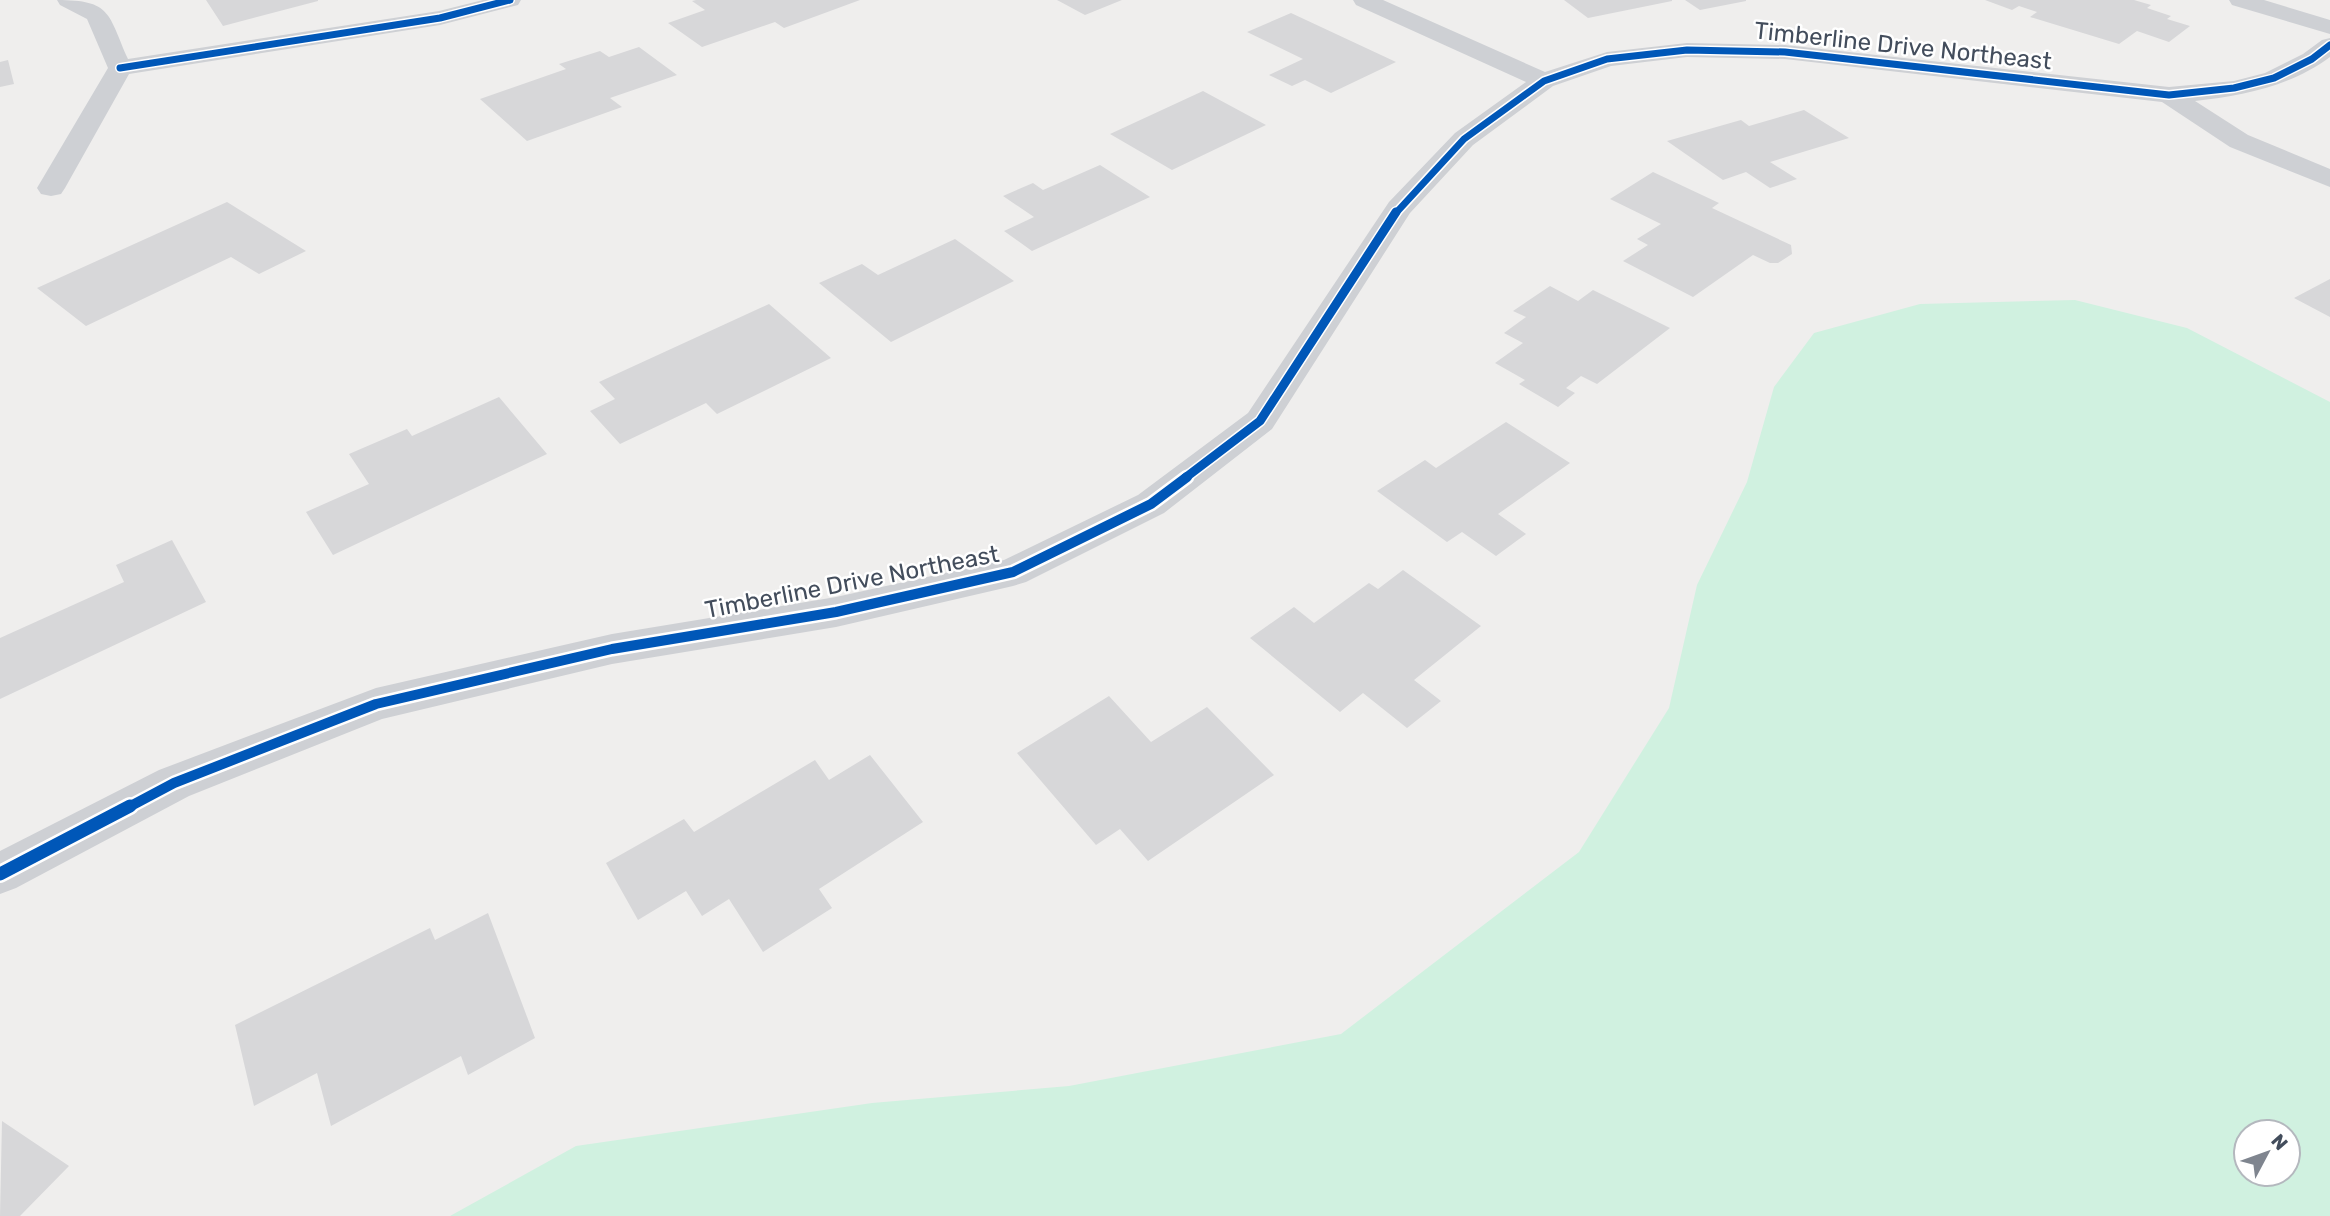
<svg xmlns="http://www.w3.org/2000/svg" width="2330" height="1216" font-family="Rubik,sans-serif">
  <rect width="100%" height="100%" fill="#efeeed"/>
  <!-- green -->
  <path fill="#d0f1e0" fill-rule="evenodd" d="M2075 300 2187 328 2330 402V1216H450L576 1146 872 1103 1069 1086 1341 1034 1579 852 1669 708 1697 585 1747 482 1774 387 1814 333 1920 304ZM2246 1132H2288V1174H2246Z"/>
  <!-- building -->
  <path fill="#d7d7d9" d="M206 0H318V1L223 26Z
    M696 0H860L784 28 775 22 702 47 668 23 705 10 692 1Z
    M1057 0H1122L1085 15Z
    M1564 0H1672V1L1588 18Z
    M1685 0H1746V1L1700 10Z
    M1985 0H2134L2151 5 2147 8 2171 16 2167 19 2190 26 2169 42 2137 31 2119 44 2030 17 2037 12 2019 6 2012 10Z
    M1291 13 1396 62 1331 93 1305 80 1292 86 1269 75 1303 59 1247 32Z
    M639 47 677 75 610 98 622 107 527 141 480 99 566 69 559 64 600 51 609 57Z
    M8 60 14 84 0 87V62Z
    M1203 91 1266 125 1172 170 1110 134Z
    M1804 110 1849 138 1770 162 1797 179 1770 188 1746 172 1723 180 1667 141 1741 120 1749 126Z
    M1100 165 1150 197 1032 251 1004 231 1034 217 1003 196 1033 183 1043 190Z
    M1653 172 1719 203 1712 208 1791 245 1792 254 1778 263H1770L1753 255 1693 297 1623 261 1648 245 1637 239 1661 224 1610 199Z
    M227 202 306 251 259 274 231 257 86 326 37 288Z
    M955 239 1014 281 891 342 819 283 862 264 878 275Z
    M2330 279V317L2294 298Z
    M1550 286 1578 301 1593 290 1670 328 1597 384 1581 376 1566 388 1575 393 1558 407 1519 384 1525 380 1495 363 1523 343 1504 333 1526 317 1513 311Z
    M769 304 831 358 717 414 706 403 620 444 590 411 615 399 599 382Z
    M499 397 547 454 333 555 306 512 369 484 349 454 407 429 412 436Z
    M1506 422 1570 463 1498 514 1526 534 1496 556 1462 532 1447 542 1377 491 1425 460 1436 468Z
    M172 540 206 602 0 699V638L124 582 116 565Z
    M1403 570 1481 626 1414 680 1441 701 1407 728 1363 693 1340 712 1250 638 1294 607 1314 623 1369 583 1378 589Z
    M1109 696 1151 742 1207 707 1274 775 1148 861 1120 829 1096 845 1017 753Z
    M870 755 923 822 819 889 832 908 763 952 729 899 702 916 686 891 638 920 606 863 684 819 694 832 815 760 829 780Z
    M488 913 535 1038 468 1075 461 1056 331 1126 317 1073 254 1106 235 1025 430 928 435 940Z
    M2 1121 69 1166 20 1216H0Z"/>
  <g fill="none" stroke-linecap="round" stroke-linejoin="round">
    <!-- minor -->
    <path fill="#ced0d4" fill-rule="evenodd" d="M57 0C112 0 108 14 128 59L439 11 483 0H521L518 5 440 25 129 74 65 188 61 194 51 196 41 194 37 188 108 68 87 19 60 5Z
      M1353 0H1383L1545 72 1607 52 1687 43 1785 45 2169 87 2234 81 2265 73 2303 54 2322 40 2330 38V57C2291 86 2243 96 2195 101L2248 135 2330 169V187L2230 147 2162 102 1785 59 1687 57 1611 66 1553 86 1473 145 1410 213 1272 429 1164 513 1026 582 1013 586 836 627 612 664 382 719 189 796 16 888 0 894V851L159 770 376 688 612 634 836 597 1004 560 1138 495 1248 413 1389 202 1455 133 1526 82 1356 5Z
      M2229 0H2264L2330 20V34L2232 5Z"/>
    <!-- cycleway-far3 casing -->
    <g stroke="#fff" stroke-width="10">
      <path id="cycleway-far3" d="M120 68 440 18 510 0
        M1395 214 1464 139 1544 81 1607 59 1687 50 1785 52 2169 95 2234 88 2274 78 2312 59 2330 45"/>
    </g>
    <!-- cycleway-far2 casing -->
    <g stroke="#fff" stroke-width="12">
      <path id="cycleway-far2" d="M1185 478 1260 421 1396 212"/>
    </g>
    <!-- cycleway-far1 casing -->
    <g stroke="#fff" stroke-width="15">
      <path id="cycleway-far1" d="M127 808 174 783 376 704 612 649 836 612 1013 572 1151 504 1187 477"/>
    </g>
    <!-- cycleway casing -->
    <g stroke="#fff" stroke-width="18">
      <path id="cycleway" d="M0 874 130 806"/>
    </g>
    <!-- cycleway-far3 -->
    <use href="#cycleway-far3" stroke="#0057b8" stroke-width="7"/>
    <!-- cycleway-far2 -->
    <use href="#cycleway-far2" stroke="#0057b8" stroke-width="9"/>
    <!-- cycleway-far1 -->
    <use href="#cycleway-far1" stroke="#0057b8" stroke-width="10"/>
    <!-- cycleway -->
    <use href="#cycleway" stroke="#0057b8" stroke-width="13"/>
  </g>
  <g text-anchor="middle" stroke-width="5" stroke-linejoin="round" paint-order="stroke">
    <!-- street labels -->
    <g font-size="24" fill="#434d5c" stroke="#fff">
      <text transform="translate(1903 46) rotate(6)" y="8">Timberline Drive Northeast</text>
      <text transform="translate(852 582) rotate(-11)" y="8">Timberline Drive Northeast</text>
    </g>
  </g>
  <!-- north arrow -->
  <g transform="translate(2267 1153) rotate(49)"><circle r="33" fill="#ffffff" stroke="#b4b8be" stroke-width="2"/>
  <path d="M0-5L12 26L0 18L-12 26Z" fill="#7f858f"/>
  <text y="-10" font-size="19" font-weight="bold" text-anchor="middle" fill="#434d5c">N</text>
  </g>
</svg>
